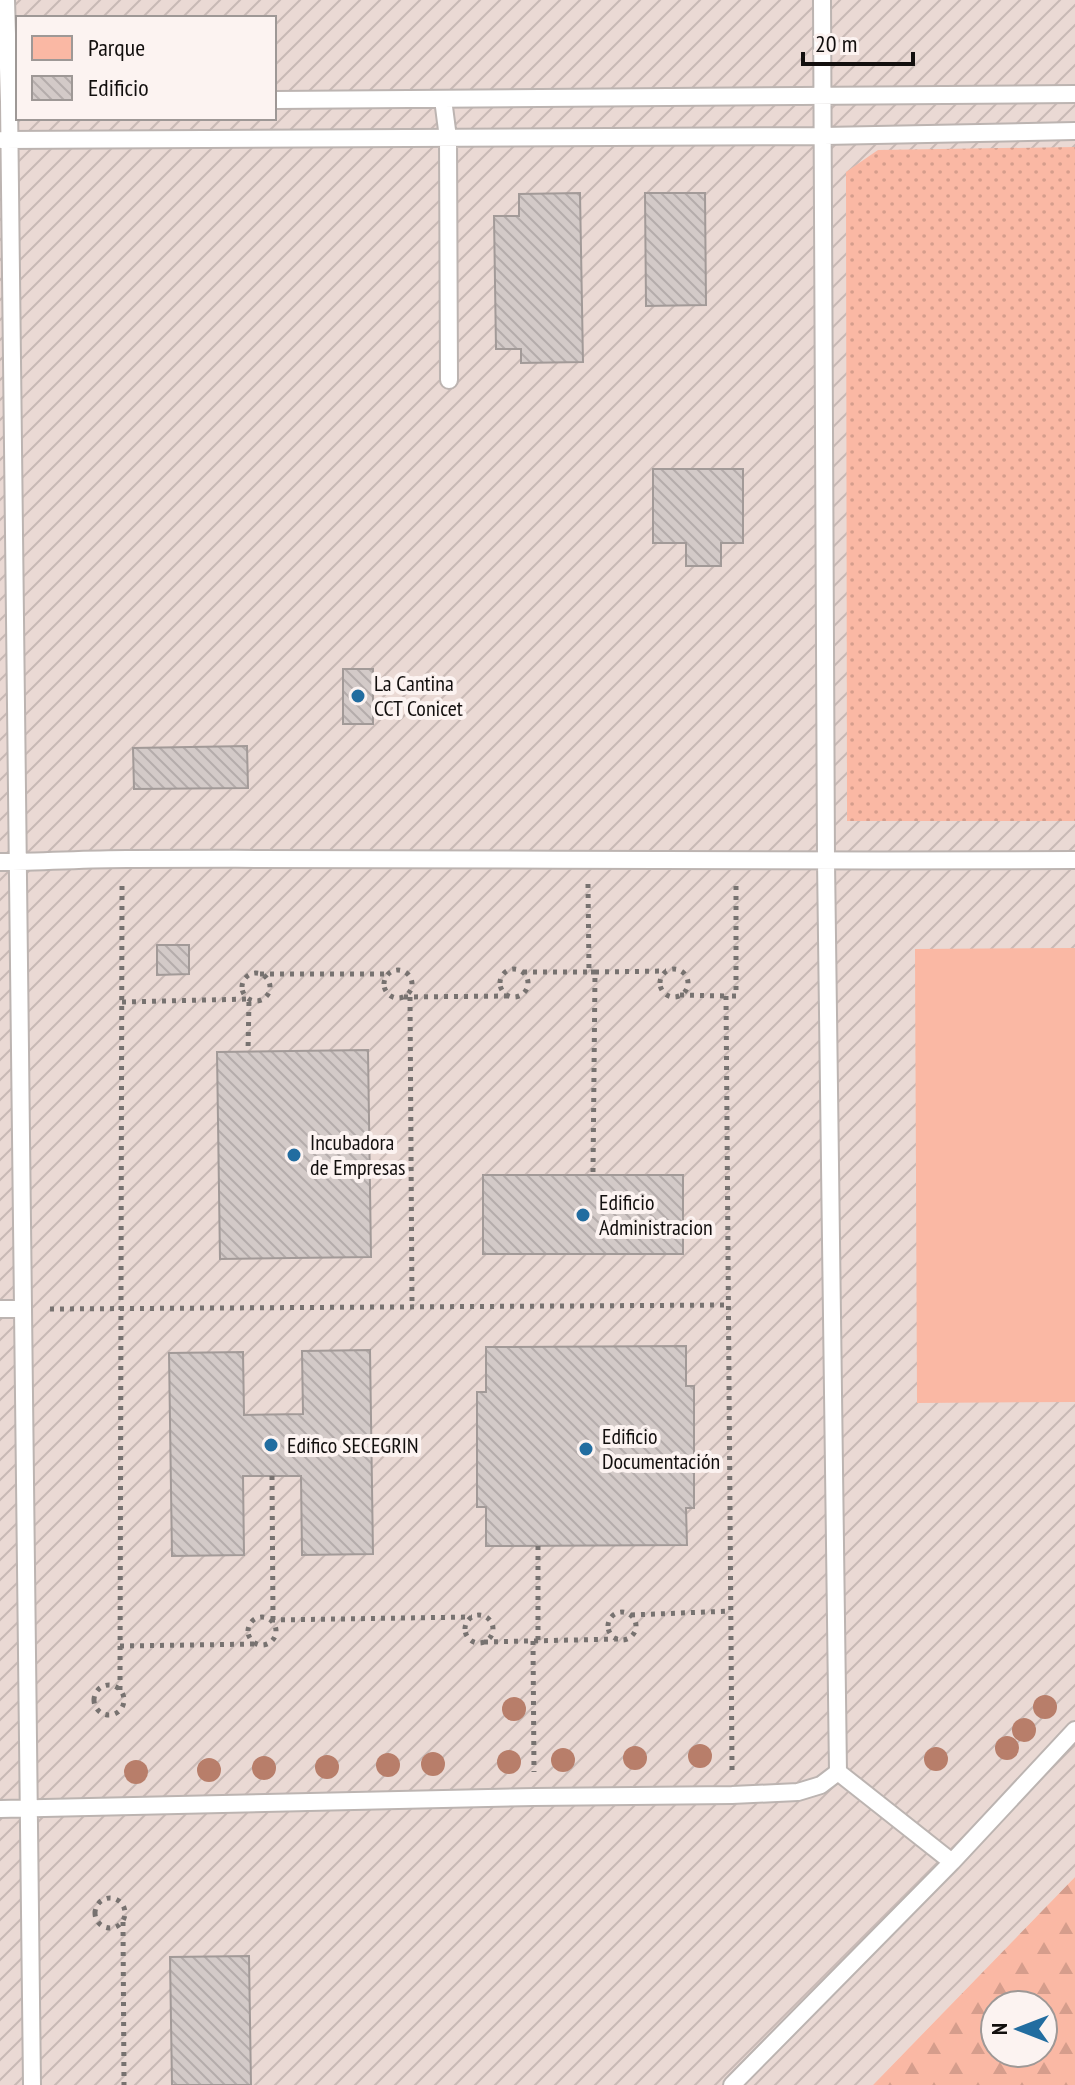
<svg xmlns="http://www.w3.org/2000/svg" width="1075" height="2085" font-family="'PT Sans Narrow',sans-serif">
  <defs>
    <pattern id="industrial-furrows" width="10" height="10" patternUnits="userSpaceOnUse" patternTransform="scale(2)"><rect width="10" height="10" fill="#ead9d4"/><path d="M-1 1l2-2M0 10L10 0M9 11l2-2" fill="none" stroke="#c8b9b5"/></pattern>
    <pattern id="grass-dots" width="8" height="8" patternUnits="userSpaceOnUse" patternTransform="scale(2)"><rect width="8" height="8" fill="#fab8a4"/><path d="M2 2h.1M6 6h.1" fill="none" stroke="#d59d8c" stroke-width="1.8" stroke-linecap="round"/></pattern>
    <pattern id="forest-firs" width="22" height="20" patternUnits="userSpaceOnUse" patternTransform="scale(2)"><rect width="22" height="20" fill="#fab8a4"/><path d="M5 1l3.5 6h-7zM16 11l3.5 6h-7z" fill="#d59d8c"/></pattern>
    <pattern id="building-back-hatch" width="6" height="6" patternUnits="userSpaceOnUse" patternTransform="scale(2)"><rect width="6" height="6" fill="#d3cac8"/><path d="M-1 5l2 2M0 0l6 6M5-1l2 2" fill="none" stroke="#b4acab"/></pattern>
  </defs>
  <rect width="100%" height="100%" fill="#eee6e3"/>
  <!-- industrial -->
  <path fill="url(#industrial-furrows)" fill-rule="evenodd" d="M0 0H1075V1877L873 2085H0ZM18 18H274V118H18Z"/>
  <!-- grass -->
  <path fill="url(#grass-dots)" d="M1075 147V821H847L846 172 878 150Z"/>
  <!-- forest -->
  <path fill="url(#forest-firs)" fill-rule="evenodd" d="M1075 1877V2085H873ZM995 2005H1043V2053H995Z"/>
  <!-- green -->
  <path fill="#fab8a4" d="M1075 948V1402L917 1403 915 949Z"/>
  <!-- building -->
  <path fill="url(#building-back-hatch)" stroke="#a29a98" stroke-width="2" d="M580 193 583 362 521 363V349H496L494 216H519V194Z
    M645 193H705L706 305 646 306Z
    M653 469H743V543H721V566H686V543H653Z
    M343 669H373V724H343Z
    M247 746 248 788 134 789 133 748Z
    M157 945H189V974L157 975Z
    M368 1050 371 1257 220 1259 217 1052Z
    M483 1175H683V1254H483Z
    M686 1346V1386H694V1508H686L687 1545 486 1546V1507H477V1392H486V1347Z
    M370 1350 373 1554 302 1555 301 1476H243L244 1555 172 1556 169 1353 243 1352 244 1415 303 1414 302 1351Z
    M249 1956 251 2085H172L170 1957Z"/>
  <g fill="none" stroke-linecap="round" stroke-linejoin="round">
    <!-- service casing -->
    <g stroke="#bcb4b1" stroke-width="20">
      <path id="service" d="M6 0 9 102 32 2085
        M822 0 826 861 838 1772
        M443 99 448 138 449 380
        M274 100 1075 94
        M2 140 824 136 1075 131
        M0 862C42 862 85 859 127 859 443 858 759 862 1075 860
        M0 1309H23
        M0 1809 534 1797 732 1795 798 1792 821 1785 838 1772 952 1862
        M732 2085 952 1862 1075 1730"/>
    </g>
    <!-- path -->
    <path stroke="#777270" stroke-width="5" stroke-dasharray="4 6" stroke-linecap="butt" d="M588 884 589 972H595L593 1172
      M660 983a14 14 0 1 1 28 0a14 14 0 1 1-28 0Z
      M500 983a14 14 0 1 1 28 0a14 14 0 1 1-28 0Z
      M384 984a14 14 0 1 1 28 0a14 14 0 1 1-28 0Z
      M523 972H589
      M595 972 666 971
      M242 987a14 14 0 1 1 28 0a14 14 0 1 1-28 0Z
      M260 974H389
      M680 995 726 996
      M404 997 510 996
      M410 997 412 1307
      M122 1002 249 999 248 1052
      M50 1309 729 1305
      M272 1476 273 1620
      M538 1546V1641
      M608 1626a14 14 0 1 1 28 0a14 14 0 1 1-28 0Z
      M631 1615 731 1611
      M465 1629a14 14 0 1 1 28 0a14 14 0 1 1-28 0Z
      M248 1631a14 14 0 1 1 28 0a14 14 0 1 1-28 0Z
      M271 1620 472 1617
      M533 1641 534 1772
      M484 1642 618 1639
      M120 1646 258 1644
      M94 1700a15 15 0 1 1 30 0a15 15 0 1 1-30 0Z
      M120 1690 122 884
      M732 1770 726 996H736V885
      M95 1913a15 15 0 1 1 30 0a15 15 0 1 1-30 0Z
      M123 1922 124 2085"/>
    <!-- service -->
    <use href="#service" stroke="#fff" stroke-width="16"/>
  </g>
  <!-- trees -->
  <g fill="#b87e6a">
    <circle cx="1045" cy="1707" r="12"/>
    <circle cx="514" cy="1709" r="12"/>
    <circle cx="1024" cy="1730" r="12"/>
    <circle cx="1007" cy="1748" r="12"/>
    <circle cx="700" cy="1756" r="12"/>
    <circle cx="635" cy="1758" r="12"/>
    <circle cx="936" cy="1759" r="12"/>
    <circle cx="563" cy="1760" r="12"/>
    <circle cx="509" cy="1762" r="12"/>
    <circle cx="433" cy="1764" r="12"/>
    <circle cx="388" cy="1765" r="12"/>
    <circle cx="327" cy="1767" r="12"/>
    <circle cx="264" cy="1768" r="12"/>
    <circle cx="209" cy="1770" r="12"/>
    <circle cx="136" cy="1772" r="12"/>
  </g>
  <!-- markers -->
  <g fill="#226da0" stroke="#fcf3f1" stroke-width="3">
    <circle cx="358" cy="696" r="8"/>
    <circle cx="294" cy="1155" r="8"/>
    <circle cx="583" cy="1215" r="8"/>
    <circle cx="271" cy="1445" r="8"/>
    <circle cx="586" cy="1449" r="8"/>
  </g>
  <g text-anchor="middle" stroke-width="8" stroke-linejoin="round" paint-order="stroke">
    <!-- poi labels -->
    <g font-size="22" fill="#120f0e" stroke="#fcf3f1" text-anchor="start">
      <text x="374" y="691">La Cantina<tspan x="374" dy="25">CCT Conicet</tspan></text>
      <text x="310" y="1150">Incubadora<tspan x="310" dy="25">de Empresas</tspan></text>
      <text x="599" y="1210">Edificio<tspan x="599" dy="25">Administracion</tspan></text>
      <text x="602" y="1444">Edificio<tspan x="602" dy="25">Documentación</tspan></text>
      <text x="287" y="1453">Edifico SECEGRIN</text>
    </g>
  </g>
  <!-- legend -->
  <rect x="16" y="16" width="260" height="104" fill="#fcf3f1" stroke="#9e9896" stroke-width="2"/>
  <rect x="32" y="36" width="40" height="24" fill="#fab8a4" stroke="#9e9896" stroke-width="2"/>
  <text x="88" y="56" font-size="24" fill="#120f0e">Parque</text>
  <rect x="32" y="76" width="40" height="24" fill="url(#building-back-hatch)" stroke="#9e9896" stroke-width="2"/>
  <text x="88" y="96" font-size="24" fill="#120f0e">Edificio</text>
  <!-- north arrow -->
  <g transform="translate(1019 2029) rotate(270)"><circle r="38" fill="#fcf3f1" stroke="#9e9896" stroke-width="2"/>
  <path d="M0-6L14 30L0 20L-14 30Z" fill="#226da0"/>
  <text y="-12" font-size="22" font-weight="bold" text-anchor="middle" fill="#120f0e">N</text>
  </g>
  <!-- scale -->
  <path d="M803 52v12h110v-12" fill="none" stroke="#120f0e" stroke-width="4"/>
  <text x="815" y="52" font-size="24" fill="#120f0e" stroke="#fcf3f1" stroke-width="6" paint-order="stroke">20 m</text>
</svg>
